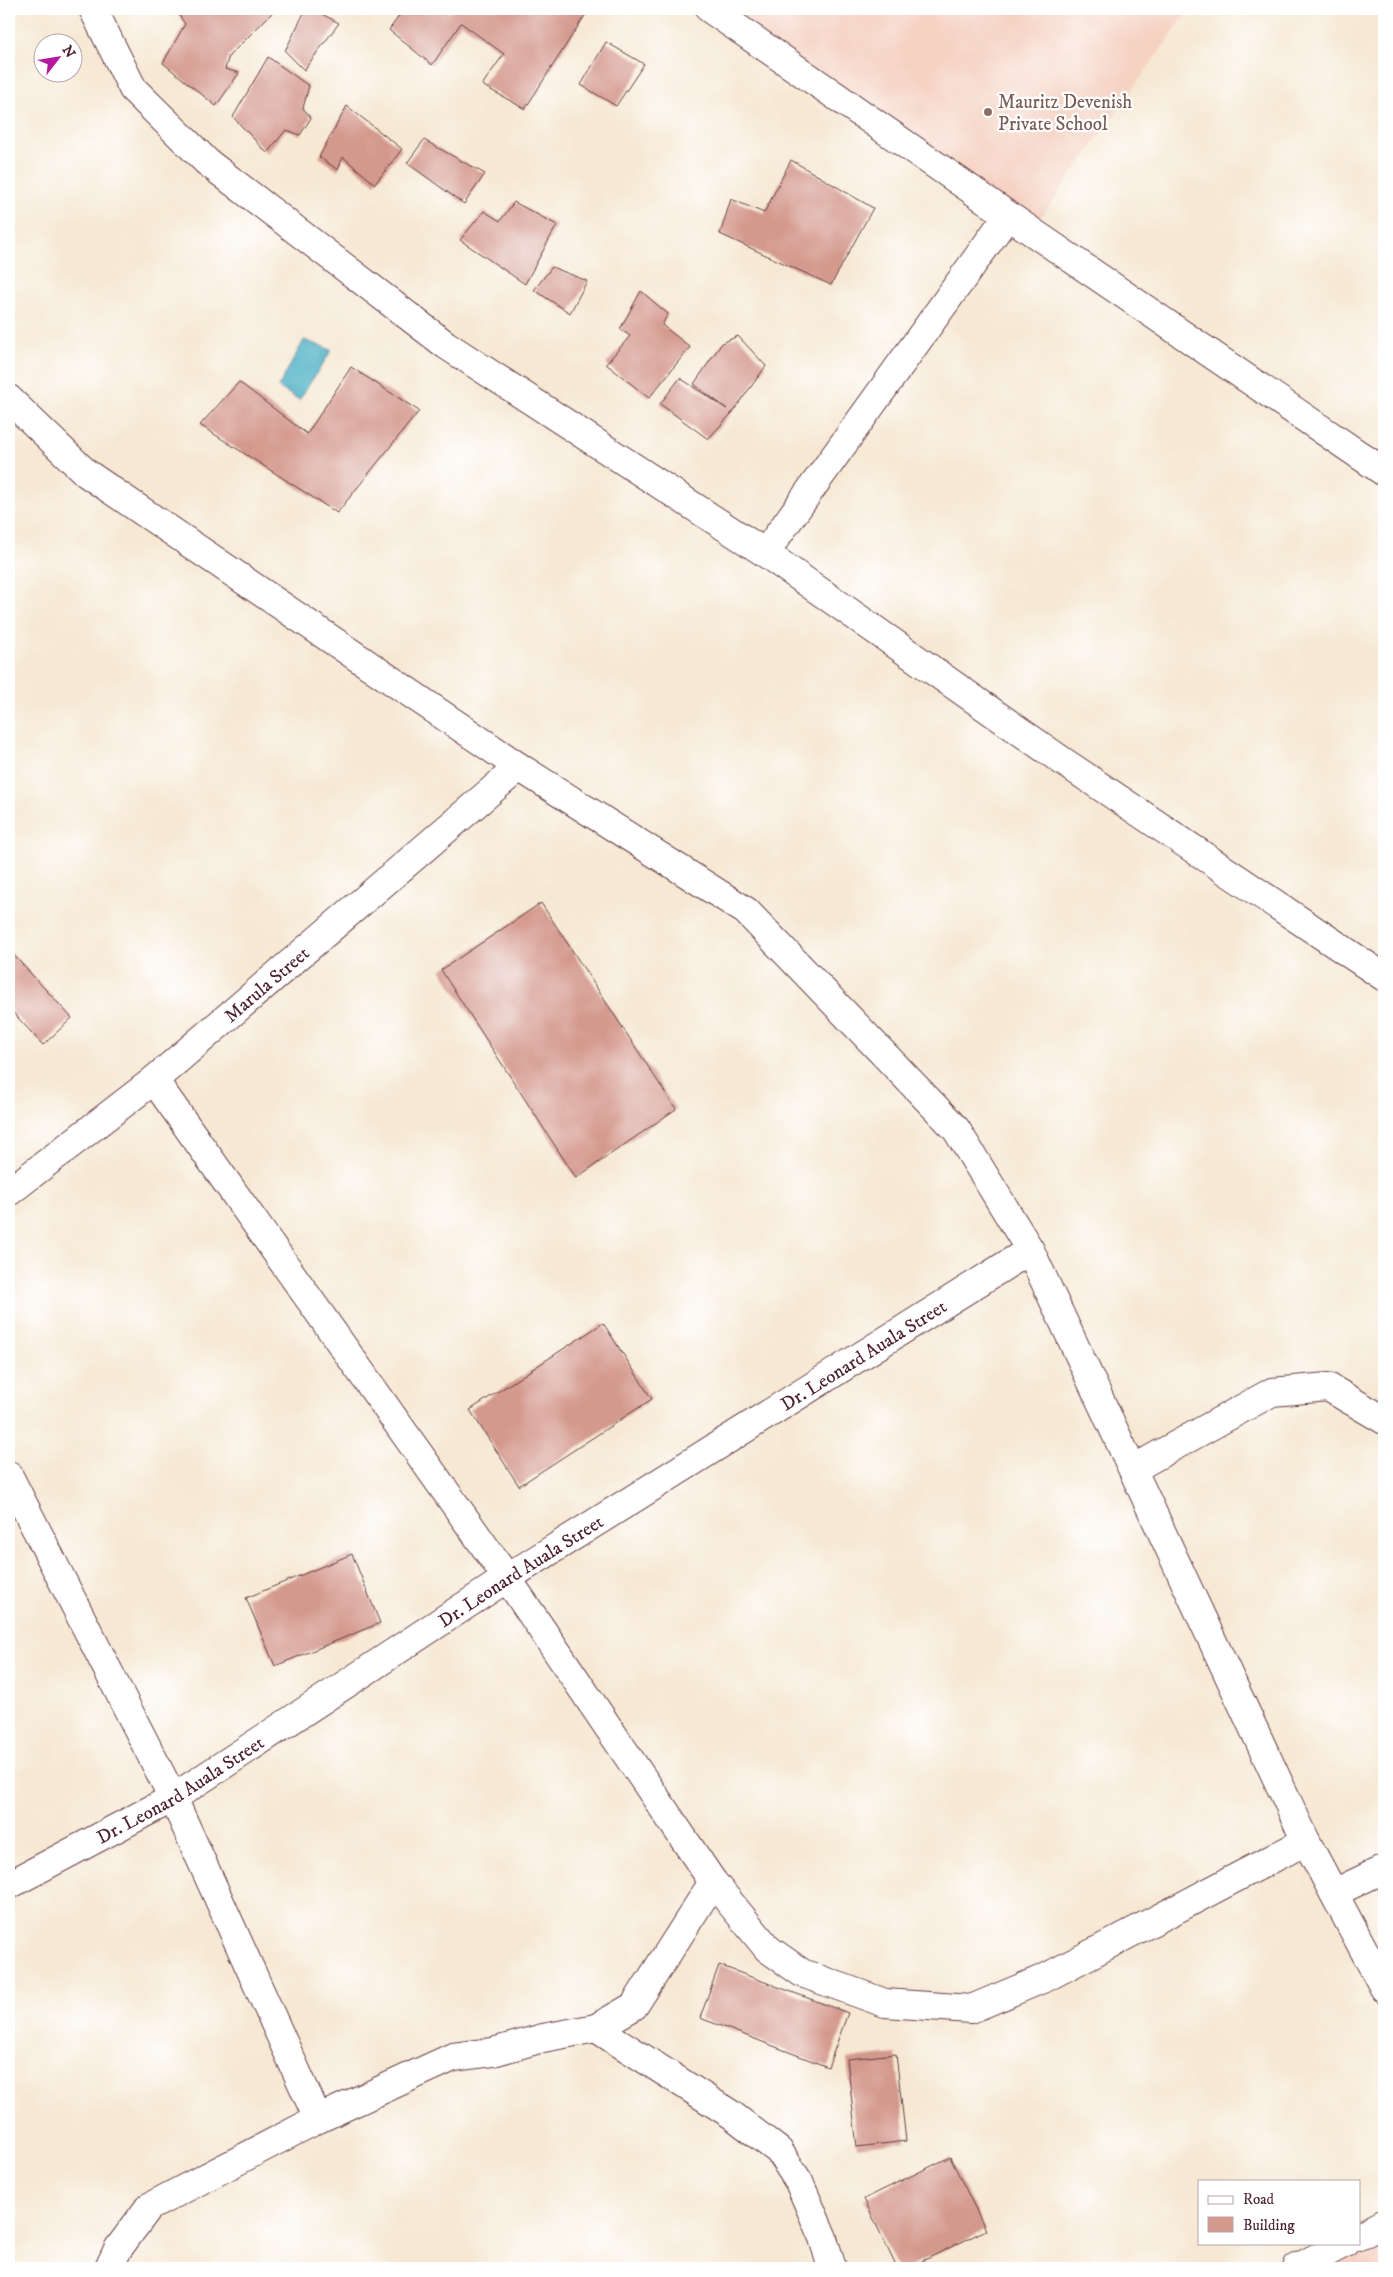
<svg xmlns="http://www.w3.org/2000/svg" width="1393" height="2277" font-family="'IM FELL DW Pica',serif">
  <rect width="100%" height="100%" fill="#fff"/>
  <filter id="ink" filterUnits="userSpaceOnUse"><feTurbulence type="fractalNoise" baseFrequency=".02" numOctaves="2"/><feDisplacementMap in="SourceGraphic" scale="10" xChannelSelector="R" yChannelSelector="G"/><feConvolveMatrix kernelMatrix="1 2 1 2 8 2 1 2 1" color-interpolation-filters="sRGB"/></filter>
  <filter id="wash" filterUnits="userSpaceOnUse"><feTurbulence type="fractalNoise" baseFrequency=".0096" numOctaves="4" result="noise"/><feDisplacementMap in="SourceGraphic" scale="20" xChannelSelector="R" yChannelSelector="G"/><feGaussianBlur stdDeviation="1.12" result="paint"/><feColorMatrix in="noise" values="0 0 0 0 0 0 0 0 0 0 0 0 0 0 0 0 0 1.4 0 .05"/><feComposite in="paint" operator="in"/></filter>
  <g filter="url(#wash)">
    <rect width="100%" height="100%" fill="#f6e8d3"/>
    <!-- built -->
    <path fill="#f5d2c2" d="M710 9H1190L1031 231Z
      M1384 2223V2268H1300Z"/>
    <!-- water -->
    <path fill="#42abc1" stroke="#466576" d="M304 340 332 350 299 400 278 387Z"/>
    <g id="blocks">
      <!-- building -->
      <path fill="#d4998d" d="M179 9 275 10 229 56 225 69 239 73 216 106 163 63 185 24 177 12Z
        M306 9H312L339 23 304 70 285 51Z
        M404 9H445L450 13 453 9H589L525 109 482 85 504 54 461 23 432 65 389 30Z
        M606 42 644 64 616 106 581 85Z
        M268 57 309 86 303 108 311 118 300 135 286 130 267 153 233 117Z
        M347 106 402 149 375 184 343 157 338 170 319 157Z
        M424 140 485 174 464 204 407 163Z
        M791 160 873 208 831 285 720 234 731 199 764 213Z
        M514 202 557 225 525 284 460 240 484 211 500 221Z
        M552 267 587 281 570 313 534 290Z
        M641 291 668 314 662 325 690 347 649 398 606 364 630 336 620 329Z
        M738 336 766 366 732 413 708 439 660 404 680 378 727 409 694 384 722 343Z
        M351 367 419 411 337 513 200 425 239 382 307 434Z
        M541 903 676 1109 576 1178 441 970Z
        M9 950 72 1018 43 1045 9 1008Z
        M603 1323 652 1399 519 1486 470 1410Z
        M352 1554 380 1623 275 1666 246 1598Z
        M719 1965 848 2013 828 2067 700 2018Z
        M896 2054 906 2141 857 2147 847 2059Z
        M950 2157 986 2230 908 2268H897L864 2199Z"/>
    </g>
  </g>
  <g filter="url(#ink)">
    <use href="#blocks" fill-opacity="0" stroke="#643d44" stroke-width="1"/>
    <g fill="none" stroke-linecap="round" stroke-linejoin="round">
      <!-- minor casing -->
      <g stroke="#643d44" stroke-width="30">
        <g id="minor">
          <path d="M93 9 133 89 207 162 446 345 765 553 1061 760 1384 977"/>
          <path d="M710 9 1031 231 1384 472"/>
          <path d="M9 399 86 473 519 767 746 911 956 1129 1030 1250 1306 1841 1384 1988"/>
          <path d="M765 553 1008 215"/>
          <path d="M154 1080 507 1578 713 1882 768 1949 802 1973 885 2003 971 2009 1047 1977 1306 1841"/>
          <path id="s1" d="M9 1192 154 1080 519 767"/>
          <path d="M1133 1469 1272 1392 1328 1387 1384 1420"/>
          <path d="M9 1476 173 1798 318 2119"/>
          <path id="s2" d="M9 1885 173 1798 507 1578 1030 1250"/>
          <path d="M1334 1893 1384 1869"/>
          <path d="M596 2028 732 2115 779 2151 799 2182 823 2238 832 2268"/>
          <path d="M1359 2236 1384 2223"/>
          <path d="M109 2268 118 2249 149 2207 318 2119 453 2057 493 2052 543 2038 596 2028 634 2006 713 1882"/>
          <path d="M1297 2268 1345 2243"/>
        </g>
      </g>
      <!-- minor -->
      <use href="#minor" stroke="#fff" stroke-width="28"/>
    </g>
  </g>
  <!-- markers -->
  <circle fill="#8d6e63" stroke="#fff" stroke-width="2" cx="988" cy="112" r="5"/>
  <g text-anchor="middle" stroke-width="4.5" stroke-linejoin="round" paint-order="stroke">
    <!-- education labels -->
    <g font-size="19" fill="#785e54" stroke="#fff" text-anchor="start">
      <text x="998" y="108">Mauritz Devenish<tspan x="998" dy="22">Private School</tspan></text>
    </g>
    <!-- street labels -->
    <g font-size="19" fill="#4a1f2b" stroke="#fff">
      <text dy="7" stroke="none"><textPath href="#s1" startOffset="331">Marula Street</textPath></text>
      <text dy="7" stroke="none"><textPath href="#s2" startOffset="1006">Dr. Leonard Auala Street</textPath></text>
      <text dy="7" stroke="none"><textPath href="#s2" startOffset="601">Dr. Leonard Auala Street</textPath></text>
      <text dy="7" stroke="none"><textPath href="#s2" startOffset="196">Dr. Leonard Auala Street</textPath></text>
    </g>
  </g>
  <!-- margin -->
  <rect width="1393" height="2277" fill="none" stroke="#fff" stroke-width="30"/>
  <!-- legend -->
  <rect x="1198" y="2180" width="162" height="65" fill="#ffffff" stroke="#b7a5aa"/>
  <rect x="1208" y="2196" width="25" height="8" fill="#ffffff" stroke="#b7a5aa"/>
  <text x="1243" y="2204" font-size="15" fill="#4a1f2b">Road</text>
  <rect x="1208" y="2217" width="25" height="15" fill="#d4998d" stroke="#b7a5aa"/>
  <text x="1243" y="2230" font-size="15" fill="#4a1f2b">Building</text>
  <!-- north arrow -->
  <g transform="translate(58 58) rotate(59)"><circle r="24" fill="#ffffff" stroke="#b7a5aa"/>
  <path d="M0-4L9 19L0 12L-9 19Z" fill="#b5179e"/>
  <text y="-8" font-size="14" font-weight="bold" text-anchor="middle" fill="#4a1f2b">N</text>
  </g>
</svg>
